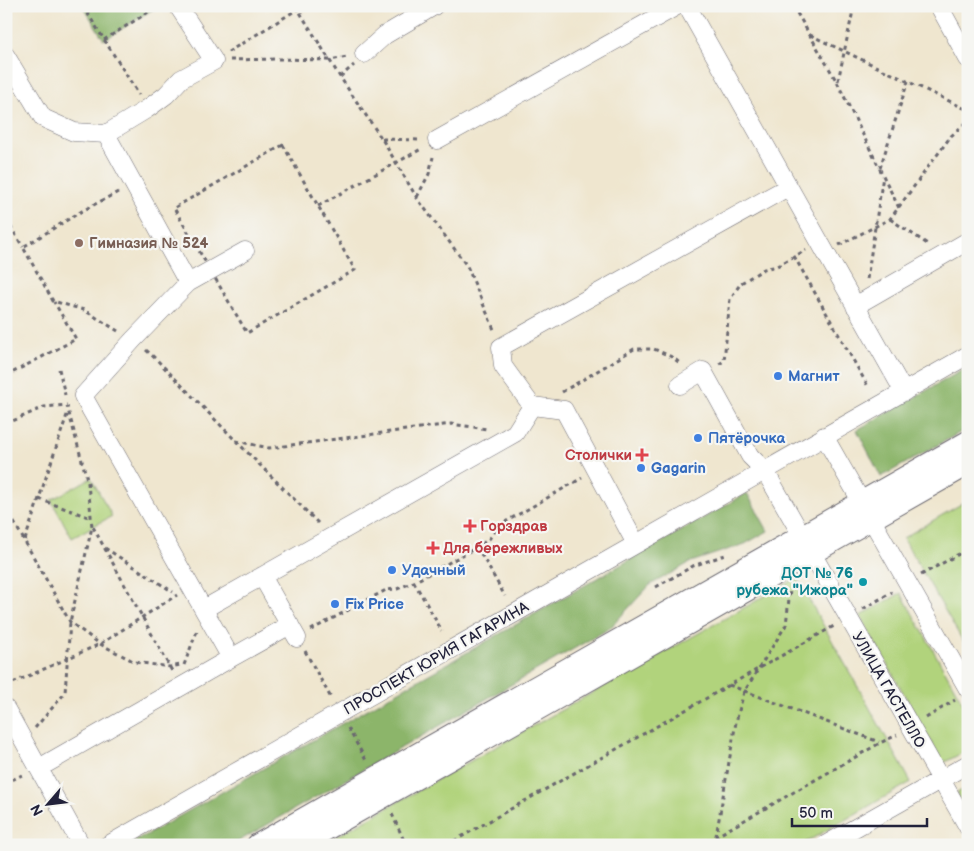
<svg xmlns="http://www.w3.org/2000/svg" width="974" height="851" font-family="'Balsamiq Sans',sans-serif">
  <rect width="100%" height="100%" fill="#f6f6f2"/>
  <filter id="ink" filterUnits="userSpaceOnUse"><feTurbulence type="fractalNoise" baseFrequency=".02" numOctaves="2"/><feDisplacementMap in="SourceGraphic" scale="10" xChannelSelector="R" yChannelSelector="G"/><feConvolveMatrix kernelMatrix="1 2 1 2 8 2 1 2 1" color-interpolation-filters="sRGB"/></filter>
  <filter id="wash" filterUnits="userSpaceOnUse"><feTurbulence type="fractalNoise" baseFrequency=".0096" numOctaves="4" result="noise"/><feDisplacementMap in="SourceGraphic" scale="20" xChannelSelector="R" yChannelSelector="G"/><feGaussianBlur stdDeviation="1.12" result="paint"/><feColorMatrix in="noise" values="0 0 0 0 0 0 0 0 0 0 0 0 0 0 0 0 0 1.4 0 .05"/><feComposite in="paint" operator="in"/></filter>
  <g filter="url(#wash)">
    <rect width="100%" height="100%" fill="#efe6cf"/>
    <!-- green -->
    <path fill="#b1d37b" stroke="#6a7a5b" d="M91 478 112 516 72 538 51 500Z
      M968 500V650L903 538Z
      M797 578 911 782 801 845H321Z
      M901 593 968 712V750L943 763 860 616Z
      M968 787V812L957 793Z"/>
    <!-- forest -->
    <path fill="#8cb56b" stroke="#576c53" d="M83 6H158L104 40Z
      M968 367V428L881 477 857 430Z
      M747 493 768 531 745 544 691 562 650 585 610 628 232 845H129Z"/>
  </g>
  <g filter="url(#ink)">
    <g fill="none" stroke-linecap="round" stroke-linejoin="round">
      <!-- minor casing -->
      <g stroke="#6a676f" stroke-width="19">
        <path id="minor" d="M687 6 904 392
          M939 6 968 59
          M364 54 385 35 434 6
          M6 56 43 118 74 132 106 134
          M437 140 677 6
          M188 283 245 251
          M855 306 968 241
          M680 385 703 371 750 456 765 471 968 827
          M824 436 968 689
          M636 544 564 410 532 406 503 366 501 347 788 187
          M262 576 297 638
          M204 609 515 433 532 406
          M231 658 290 625
          M6 709 81 845
          M39 768 231 658 83 396 133 340 188 283 106 134 147 109 166 95 181 79 214 61 178 6
          M108 845 968 355
          M825 845 968 764"/>
      </g>
      <!-- major casing -->
      <g stroke="#6a676f" stroke-width="24">
        <path id="major" d="M258 845 968 442
          M298 845 968 464"/>
      </g>
      <!-- path -->
      <path stroke="#6a676f" stroke-width="3" stroke-dasharray="4 4" stroke-linecap="butt" d="M83 6 139 95
        M296 6 340 77 382 139 417 198 467 266 495 332
        M793 6 837 82 899 208
        M810 35 968 110
        M104 40 158 6
        M228 52 298 9
        M230 60 277 59 329 60 348 57
        M340 77 354 65
        M838 81 854 6
        M382 139 420 140
        M283 145 355 270 247 333 174 208Z
        M880 168 908 81
        M118 192 82 211 23 247 53 301 84 310 118 331
        M417 197 429 174 433 157
        M318 206 423 148
        M6 219 23 247
        M890 219 929 245
        M839 245 890 219 951 136 968 121
        M794 256 869 388
        M867 279 883 176
        M146 350 156 359 236 441 269 448 451 424 487 429
        M719 364 724 361 730 299 741 283 764 269 777 266 806 250
        M59 369 65 395
        M6 376 76 339 54 302
        M562 392 634 349H654L672 357 681 364
        M6 424 44 407 67 405
        M236 441 320 525
        M966 491H968
        M39 499 91 518
        M6 508 70 622 100 644 135 662 170 667 181 665
        M93 527 173 673
        M25 540 68 412
        M477 547 505 596
        M105 548 173 592
        M921 575 968 549
        M414 582 442 631
        M656 587 693 566 728 554
        M863 609 892 592
        M311 630 386 590 397 589 414 582 477 547 489 539 500 525 582 478
        M305 651 331 698
        M184 665 197 631
        M729 685 879 742
        M6 686 100 644 177 595
        M926 718 955 700
        M35 728 65 693 70 622 92 527 88 483 67 406
        M348 728 367 762
        M6 785 10 781 22 775
        M392 814 406 845
        M447 845 834 626
        M701 845 880 743 897 735
        M716 845V836L736 722 744 692 786 625 790 590"/>
      <!-- minor -->
      <use href="#minor" stroke="#fff" stroke-width="18"/>
      <!-- major -->
      <use href="#major" stroke="#fff" stroke-width="22"/>
    </g>
  </g>
  <!-- markers -->
  <circle fill="#8d6e63" stroke="#f6f6f2" stroke-width="2" cx="79" cy="243" r="5"/>
  <g fill="#3f7fe0" stroke="#f6f6f2" stroke-width="2">
    <circle cx="778" cy="376" r="5"/>
    <circle cx="698" cy="438" r="5"/>
    <circle cx="641" cy="468" r="5"/>
    <circle cx="392" cy="570" r="5"/>
    <circle cx="335" cy="604" r="5"/>
  </g>
  <g fill="#e0444e" stroke="#f6f6f2" stroke-width="2">
    <path d="M639.5 447.5h5v5h5v5h-5v5h-5v-5h-5v-5h5z"/>
    <path d="M467.5 518.5h5v5h5v5h-5v5h-5v-5h-5v-5h5z"/>
    <path d="M430.5 540.5h5v5h5v5h-5v5h-5v-5h-5v-5h5z"/>
  </g>
  <circle fill="#0f9aa8" stroke="#f6f6f2" stroke-width="2" cx="863" cy="582" r="5"/>
  <g text-anchor="middle" stroke-width="4.5" stroke-linejoin="round" paint-order="stroke">
    <!-- education labels -->
    <g font-size="15" font-weight="bold" fill="#785e54" stroke="#f6f6f2" text-anchor="start">
      <text x="89" y="248">Гимназия № 524</text>
    </g>
    <!-- shop labels -->
    <g font-size="15" font-weight="bold" fill="#366cbe" stroke="#f6f6f2" text-anchor="start">
      <text x="788" y="381">Магнит</text>
      <text x="708" y="443">Пятёрочка</text>
      <text x="651" y="473">Gagarin</text>
      <text x="402" y="575">Удачный</text>
      <text x="345" y="609">Fix Price</text>
    </g>
    <!-- health labels -->
    <g font-size="15" font-weight="bold" fill="#be3a42" stroke="#f6f6f2" text-anchor="start">
      <text x="632" y="460" text-anchor="end">Столички</text>
      <text x="480" y="531">Горздрав</text>
      <text x="443" y="553">Для бережливых</text>
    </g>
    <!-- culture labels -->
    <g font-size="15" font-weight="bold" fill="#0d838f" stroke="#f6f6f2" text-anchor="end">
      <text x="853" y="578">ДОТ № 76<tspan x="853" dy="17">рубежа "Ижора"</tspan></text>
    </g>
    <!-- street labels -->
    <g font-size="15" fill="#22223b" stroke="#f6f6f2">
      <text transform="translate(436 658) rotate(-30)" y="5">ПРОСПЕКТ ЮРИЯ ГАГАРИНА</text>
      <text transform="translate(889 690) rotate(60)" y="5">УЛИЦА ГАСТЕЛЛО</text>
    </g>
  </g>
  <!-- margin -->
  <rect width="974" height="851" fill="none" stroke="#f6f6f2" stroke-width="25"/>
  <!-- north arrow -->
  <g transform="translate(48 804) rotate(242)" stroke="#f6f6f2" stroke-width="4" paint-order="stroke">
  <path d="M0-4L9 19L0 12L-9 19Z" fill="#22223b"/>
  <text y="-8" font-size="14" font-weight="bold" text-anchor="middle" fill="#22223b">N</text>
  </g>
  <!-- scale -->
  <path d="M792 818v8h135v-8" fill="none" stroke="#22223b" stroke-width="2.5"/>
  <text x="799" y="818" font-size="15" fill="#22223b" stroke="#f6f6f2" stroke-width="4" paint-order="stroke">50 m</text>
</svg>
